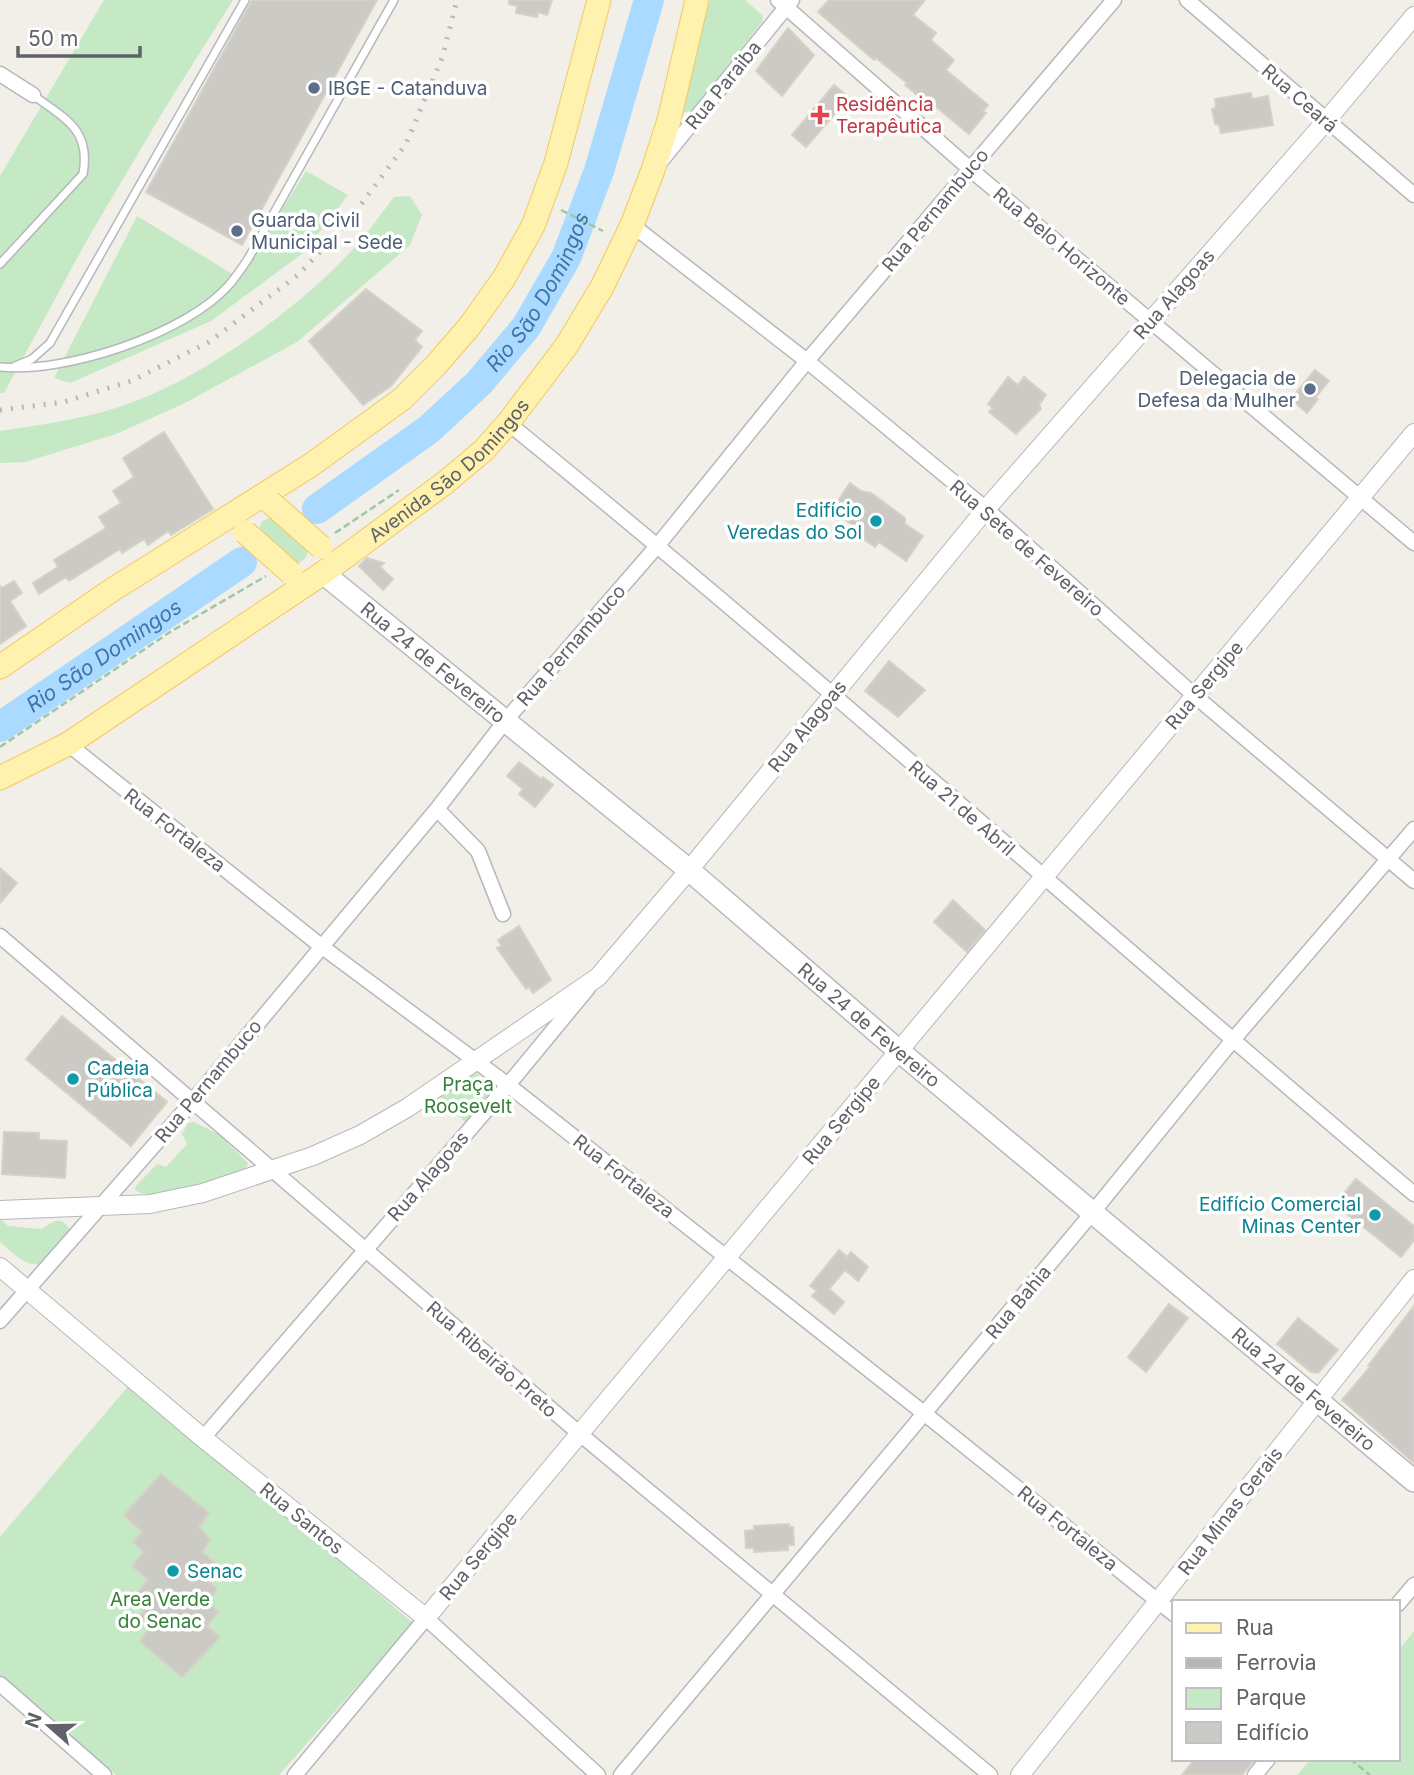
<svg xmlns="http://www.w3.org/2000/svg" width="1414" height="1775" font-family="Inter,sans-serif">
  <rect width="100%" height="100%" fill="#f1efe8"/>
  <!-- green -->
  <path fill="#c5e8c5" d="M104 0H233L162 113 87 240 4 393H0V176Z
    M711 0H745L763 16 762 22 692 111 684 112 682 109 707 5Z
    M306 171 348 195 303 253 211 321 70 383 54 378 137 216 239 278Z
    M410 196 422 215 410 245 297 342 185 403 116 434 25 462 0 463V431C39 425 78 420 116 408 197 383 306 305 361 240 373 226 383 211 394 197Z
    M270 518 275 519 308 548C308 557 303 562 295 564L259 530 262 521Z
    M470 1068 498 1091 468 1125 435 1092Z
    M194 1122 218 1134 245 1160 248 1164 243 1172C220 1178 152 1204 135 1190L136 1186 157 1164 166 1167 187 1144 182 1134 188 1123Z
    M0 1218 8 1226 41 1229 55 1221H62L71 1230 42 1264C25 1267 13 1253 0 1242Z
    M131 1383 413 1623 279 1775H116L0 1676V1537Z
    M1414 1631V1775H1297L1311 1759H1398V1651Z"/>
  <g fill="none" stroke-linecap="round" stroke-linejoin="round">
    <!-- river -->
    <g stroke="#aadaff" stroke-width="30">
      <path id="s1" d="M317 509 428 430 479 383 526 327 566 258 599 171 649 0"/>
      <path id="s2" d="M0 727 242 562"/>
    </g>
  </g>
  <!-- building -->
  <path fill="#cccac5" stroke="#d6d1c6" stroke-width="2" d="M252 0H377L242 245 146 192Z
    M509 0H552L547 15 538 12 537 17 516 13 517 6 509 4Z
    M829 0H925L913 15 936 33 931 40 954 60 946 70 988 105 983 111 986 113 969 134 924 97 922 99 905 85 907 83 876 58 874 60 818 12Z
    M788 28 814 55 782 96 756 71Z
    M834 85 845 94 836 104 840 108 806 147 792 135Z
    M1251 93 1252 99 1268 96 1273 125 1221 133 1219 125 1215 124 1212 109 1216 108 1215 99Z
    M366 289 422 331 415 340 422 347 391 386 363 405 309 341Z
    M1315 370 1329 381 1315 398 1318 399 1307 413 1291 399Z
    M1008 377 1018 385 1024 377 1046 395 1039 405 1041 409 1016 434 989 412 993 408 988 404Z
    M164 432 213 509 171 535 168 531 148 545 144 539 122 553 120 549 69 581 66 577 39 594 33 583 58 567 54 560 106 528 99 517 121 503 113 491 134 477 123 458Z
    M850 483 861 491 871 493 905 518V524L923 536 906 561 879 542 875 547 855 533 858 529 832 510Z
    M367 558 384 563 380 567 393 579 383 590 359 566Z
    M14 581 22 593 10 601 26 626 0 644V586L2 588Z
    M889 661 925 690 898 717 865 691Z
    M519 762 541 779 543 777 553 785 535 807 519 794 523 789 507 776Z
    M0 868 17 883 0 903Z
    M953 900 985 930 967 952 934 922Z
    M519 926 551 980 533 993 529 987 526 989 497 948 502 946 498 940Z
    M62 1016 167 1102 131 1146 26 1059Z
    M4 1132 39 1133V1140L67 1141 65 1178 2 1174Z
    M1356 1179 1414 1226V1240L1401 1257 1335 1204Z
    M839 1250 847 1257 851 1252 868 1267 858 1281 845 1270 829 1289 844 1302 834 1314 812 1296 817 1291 810 1286Z
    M1169 1304 1188 1318 1146 1372 1128 1357Z
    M1414 1306V1463L1342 1400 1370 1367 1368 1366Z
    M1298 1318 1338 1350 1318 1373 1311 1372 1277 1344Z
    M161 1474 209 1513 199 1527 210 1540 202 1552 215 1563 202 1577 217 1589 208 1601 218 1612 207 1626 220 1637 182 1677 140 1641 151 1627 140 1616 151 1603 138 1592 148 1580 132 1566 144 1552 133 1542 142 1532 124 1515Z
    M789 1524V1527H793L794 1545H788V1550L754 1552V1548H746L745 1531 754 1530V1526Z
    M1195 1759H1255L1242 1775H1182Z"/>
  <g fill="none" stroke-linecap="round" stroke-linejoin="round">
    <!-- service casing -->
    <g stroke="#b5b8bc" stroke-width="10">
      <path id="service" d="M0 264 83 174C91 129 65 119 33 95
        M15 366 32 359 50 343 245 0
        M0 367C64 374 186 334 229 285 236 277 242 268 248 259L394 0"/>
    </g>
    <!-- minor casing -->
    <g stroke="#b5b8bc" stroke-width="17">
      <path id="minor" d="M778 0 970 169 1414 543
        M1187 0 1414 195
        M0 74 33 95
        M661 161 792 0
        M632 225 807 361 986 509 1195 696 1414 881
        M508 423C816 673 1111 939 1414 1194
        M68 744 321 946 508 1085 925 1414 1174 1614
        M437 809 478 851 503 914
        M0 936 580 1434 990 1775
        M0 1321 193 1101 437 809 506 720 658 545 807 361 1114 0
        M203 1438 508 1085 588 988
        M1398 1604 1414 1585
        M0 1684 104 1775
        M295 1775 426 1618 598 1775
        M621 1775 1093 1212 1232 1041 1414 829
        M1255 1775 1268 1759"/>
    </g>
    <!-- tertiary casing -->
    <g stroke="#b5b8bc" stroke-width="20">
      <path id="tertiary" d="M0 1210 150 1204 203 1193 313 1156 360 1135 407 1108 598 977 689 870 986 509 1326 121 1414 16
        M0 1267 203 1438 426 1618 1414 433
        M1020 1775 1414 1279"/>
    </g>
    <!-- secondary casing -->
    <g stroke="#b6babf" stroke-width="24">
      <g id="secondary">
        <path id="s3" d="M323 573 689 870 899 1051 1414 1481"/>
      </g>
    </g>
    <!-- primary casing -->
    <g stroke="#f2c960" stroke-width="25">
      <g id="primary">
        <path d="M0 667 112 590 311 465 402 399 436 365 469 327 504 278 533 226 556 163 599 0"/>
        <path id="s4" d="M0 778 68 744 323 573 446 482 484 450 508 423 567 345 602 287 632 225 653 170 669 120 697 0"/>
      </g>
    </g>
    <!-- path -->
    <path stroke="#9cc7a9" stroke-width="2.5" stroke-dasharray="7 3.5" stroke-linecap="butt" d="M561 210 603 231
      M335 533 399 490
      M0 747 170 632 266 576
      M1350 1759 1370 1775"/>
    <!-- service -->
    <use href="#service" stroke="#fff" stroke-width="7"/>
    <!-- minor -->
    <use href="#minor" stroke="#fff" stroke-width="14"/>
    <!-- tertiary -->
    <use href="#tertiary" stroke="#fff" stroke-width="18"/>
    <!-- secondary -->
    <use href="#secondary" stroke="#fff" stroke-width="21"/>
    <!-- primary -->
    <use href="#primary" stroke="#fff2af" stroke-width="23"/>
    <!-- rail -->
    <path stroke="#b6b7b8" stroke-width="5" stroke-dasharray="2 9" stroke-linecap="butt" d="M0 410 64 402 131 381 209 342 298 275 348 222 406 144 442 58 457 0"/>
    <!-- primary-bridge casing -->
    <g stroke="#f2c960" stroke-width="25" stroke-linecap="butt">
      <path id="primary-bridge" d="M270 502 321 547
        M245 532 291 573"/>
    </g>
    <!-- primary-bridge -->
    <use href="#primary-bridge" stroke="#fff2af" stroke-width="23"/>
  </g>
  <!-- markers -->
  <g fill="#5c6f8a" stroke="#fff" stroke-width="2.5">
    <circle cx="314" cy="88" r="7"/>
    <circle cx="237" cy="231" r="7"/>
    <circle cx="1310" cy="389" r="7"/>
  </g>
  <path fill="#e0444e" stroke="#fff" stroke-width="2.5" d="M816.5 104.5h7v7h7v7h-7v7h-7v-7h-7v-7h7z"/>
  <g fill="#0f9aa8" stroke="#fff" stroke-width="2.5">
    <circle cx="876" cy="521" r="7"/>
    <circle cx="73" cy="1079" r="7"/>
    <circle cx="1375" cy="1215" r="7"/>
    <circle cx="173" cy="1571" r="7"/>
  </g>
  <g text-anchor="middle" stroke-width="7" stroke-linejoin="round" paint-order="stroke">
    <!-- street labels -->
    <g font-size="19" fill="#5f6368" stroke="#fff">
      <text transform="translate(723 85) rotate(-51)" y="7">Rua Paraiba</text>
      <text transform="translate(1300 98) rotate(41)" y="7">Rua Ceará</text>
      <text transform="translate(935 210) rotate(-50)" y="7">Rua Pernambuco</text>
      <text transform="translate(1062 246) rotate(40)" y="7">Rua Belo Horizonte</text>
      <text transform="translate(1174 294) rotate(-49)" y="7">Rua Alagoas</text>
      <text dy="7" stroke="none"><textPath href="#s4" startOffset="546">Avenida São Domingos</textPath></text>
      <text transform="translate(1027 548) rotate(41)" y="7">Rua Sete de Fevereiro</text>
      <text transform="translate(571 645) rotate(-49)" y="7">Rua Pernambuco</text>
      <text dy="7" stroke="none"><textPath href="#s3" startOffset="142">Rua 24 de Fevereiro</textPath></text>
      <text transform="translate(1204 685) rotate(-50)" y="7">Rua Sergipe</text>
      <text transform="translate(807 726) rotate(-51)" y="7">Rua Alagoas</text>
      <text transform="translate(962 808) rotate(41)" y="7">Rua 21 de Abril</text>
      <text transform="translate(175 830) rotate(38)" y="7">Rua Fortaleza</text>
      <text dy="7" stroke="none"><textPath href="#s3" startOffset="709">Rua 24 de Fevereiro</textPath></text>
      <text transform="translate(208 1081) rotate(-50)" y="7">Rua Pernambuco</text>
      <text transform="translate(841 1120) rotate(-50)" y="7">Rua Sergipe</text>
      <text transform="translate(428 1176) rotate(-49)" y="7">Rua Alagoas</text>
      <text transform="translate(624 1176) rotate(38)" y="7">Rua Fortaleza</text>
      <text transform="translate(1018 1302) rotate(-50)" y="7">Rua Bahia</text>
      <text transform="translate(492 1359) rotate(41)" y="7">Rua Ribeirão Preto</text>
      <text dy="7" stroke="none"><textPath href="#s3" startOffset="1276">Rua 24 de Fevereiro</textPath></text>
      <text transform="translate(1230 1511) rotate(-52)" y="7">Rua Minas Gerais</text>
      <text transform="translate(302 1518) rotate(39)" y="7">Rua Santos</text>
      <text transform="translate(1068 1528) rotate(39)" y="7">Rua Fortaleza</text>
      <text transform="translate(478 1556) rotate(-50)" y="7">Rua Sergipe</text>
    </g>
    <!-- service labels -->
    <g font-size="19" fill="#4e5e75" stroke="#fff" text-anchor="start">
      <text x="328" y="95">IBGE - Catanduva</text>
      <text x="251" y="227">Guarda Civil<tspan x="251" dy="22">Municipal - Sede</tspan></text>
      <text x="1296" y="385" text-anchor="end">Delegacia de<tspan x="1296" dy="22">Defesa da Mulher</tspan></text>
    </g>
    <!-- health labels -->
    <g font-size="19" fill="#be3a42" stroke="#fff" text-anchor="start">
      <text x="836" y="111">Residência<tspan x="836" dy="22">Terapêutica</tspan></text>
    </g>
    <!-- culture labels -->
    <g font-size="19" fill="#0d838f" stroke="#fff" text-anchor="end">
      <text x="862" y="517">Edifício<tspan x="862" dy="22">Veredas do Sol</tspan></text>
      <text x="87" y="1075" text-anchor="start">Cadeia<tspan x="87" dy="22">Pública</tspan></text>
      <text x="1361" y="1211">Edifício Comercial<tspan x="1361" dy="22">Minas Center</tspan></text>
      <text x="187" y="1578" text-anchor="start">Senac</text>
    </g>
    <!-- park labels -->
    <g font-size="19" fill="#348238" stroke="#fff">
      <text x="468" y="1091">Praça<tspan x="468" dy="22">Roosevelt</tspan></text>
      <text x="160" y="1606">Area Verde<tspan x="160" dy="22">do Senac</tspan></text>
    </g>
    <!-- water labels -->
    <g font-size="21" font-style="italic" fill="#4174aa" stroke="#fff">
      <text dy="7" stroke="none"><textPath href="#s1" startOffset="315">Rio São Domingos</textPath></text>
      <text dy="7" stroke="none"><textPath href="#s2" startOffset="126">Rio São Domingos</textPath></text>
    </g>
  </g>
  <!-- legend -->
  <rect x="1172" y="1600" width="228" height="161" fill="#ffffff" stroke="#bfc1c3" stroke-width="2"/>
  <rect x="1186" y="1623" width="35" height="10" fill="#fff2af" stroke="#bfc1c3" stroke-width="2"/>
  <text x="1236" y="1635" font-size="21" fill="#5f6368">Rua</text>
  <rect x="1186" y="1658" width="35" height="10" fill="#b6b7b8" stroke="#bfc1c3" stroke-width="2"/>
  <text x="1236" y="1670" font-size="21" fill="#5f6368">Ferrovia</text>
  <rect x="1186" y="1688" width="35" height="21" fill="#c5e8c5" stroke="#bfc1c3" stroke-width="2"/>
  <text x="1236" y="1705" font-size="21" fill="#5f6368">Parque</text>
  <rect x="1186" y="1722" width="35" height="21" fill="#cccac5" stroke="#bfc1c3" stroke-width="2"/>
  <text x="1236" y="1740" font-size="21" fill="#5f6368">Edifício</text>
  <!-- north arrow -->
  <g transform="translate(49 1726) rotate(290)" stroke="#ffffff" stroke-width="5" paint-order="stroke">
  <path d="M0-5L12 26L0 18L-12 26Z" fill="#5f6368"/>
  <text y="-10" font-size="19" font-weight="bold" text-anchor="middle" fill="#5f6368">N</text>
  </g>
  <!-- scale -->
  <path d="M18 46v10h122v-10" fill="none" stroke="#5f6368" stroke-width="3.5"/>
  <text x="28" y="46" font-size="21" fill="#5f6368" stroke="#ffffff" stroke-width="5" paint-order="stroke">50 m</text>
</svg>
